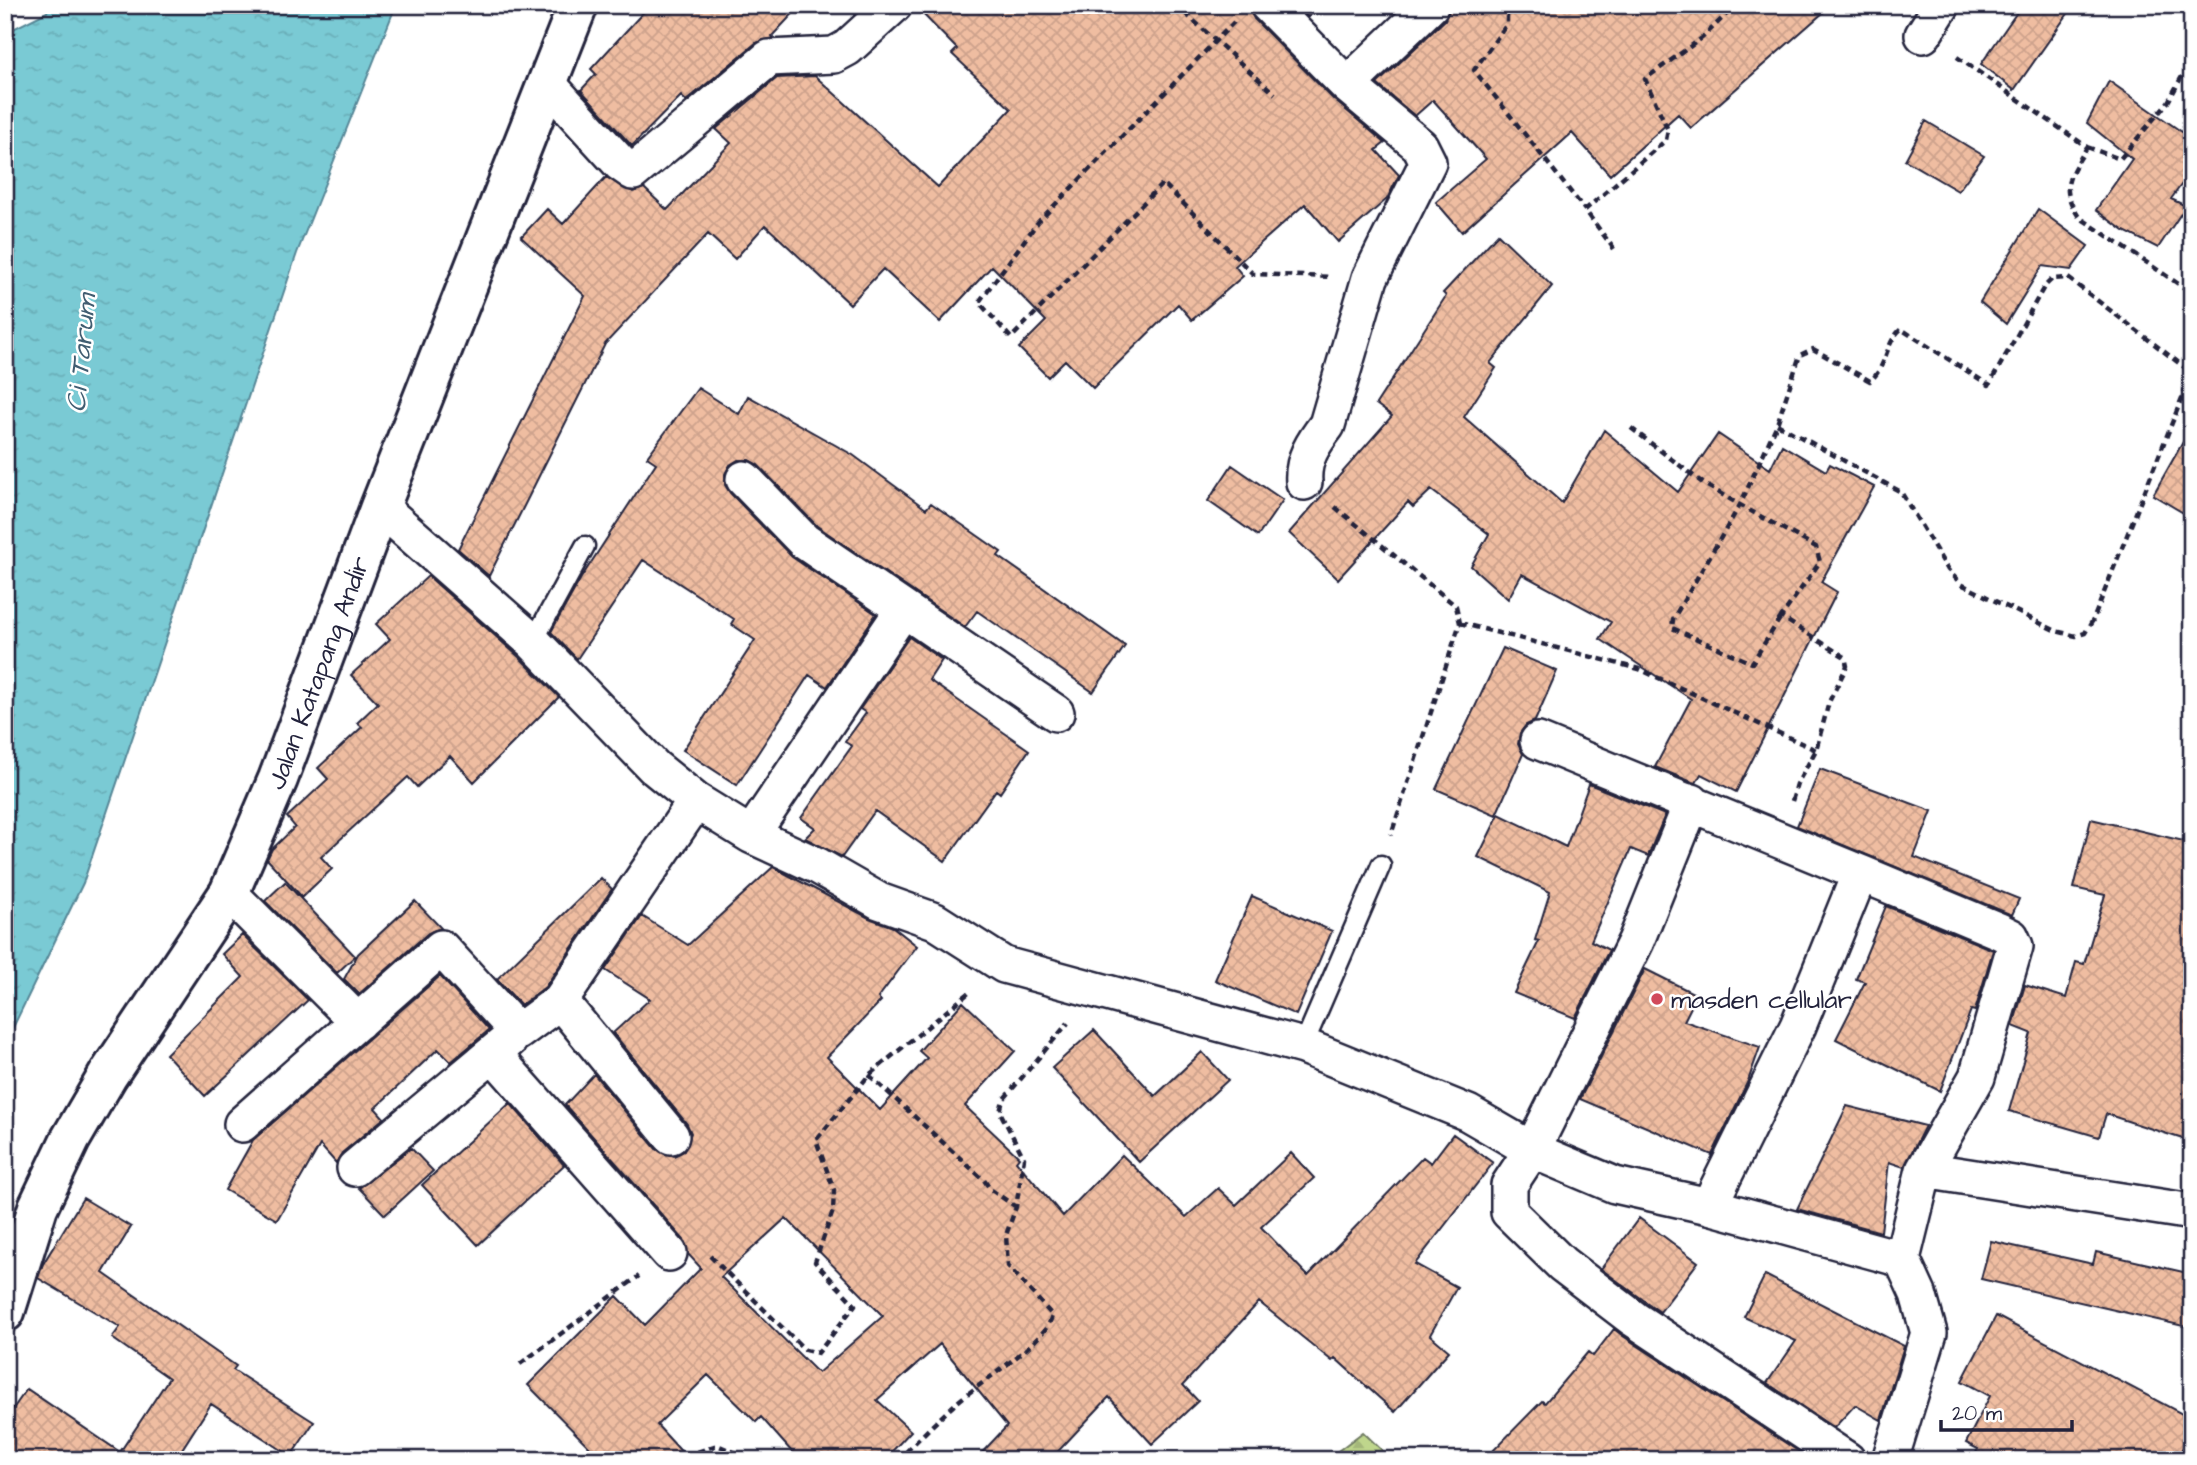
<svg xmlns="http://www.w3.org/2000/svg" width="2197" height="1465" font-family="'Architects Daughter',sans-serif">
  <defs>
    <pattern id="forest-firs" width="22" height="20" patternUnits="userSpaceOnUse" patternTransform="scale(1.75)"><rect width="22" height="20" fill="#bfd68c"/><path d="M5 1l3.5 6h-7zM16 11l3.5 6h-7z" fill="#a4b77a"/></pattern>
    <pattern id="water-ripples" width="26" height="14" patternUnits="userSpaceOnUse" patternTransform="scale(1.75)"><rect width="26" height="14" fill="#7acad4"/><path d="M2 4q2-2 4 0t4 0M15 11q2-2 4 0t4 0" fill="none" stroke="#69adb7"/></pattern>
    <pattern id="building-cross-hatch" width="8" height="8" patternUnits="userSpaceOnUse" patternTransform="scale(1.75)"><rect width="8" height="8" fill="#efbda1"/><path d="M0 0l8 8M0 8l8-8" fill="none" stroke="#cda28c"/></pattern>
  </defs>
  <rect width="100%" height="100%" fill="#fff"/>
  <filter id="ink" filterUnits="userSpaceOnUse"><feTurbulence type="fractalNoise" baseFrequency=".0143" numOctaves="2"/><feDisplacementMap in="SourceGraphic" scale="14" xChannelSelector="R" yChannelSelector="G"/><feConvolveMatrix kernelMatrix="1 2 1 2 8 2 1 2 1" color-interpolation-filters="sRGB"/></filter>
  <g filter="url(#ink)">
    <!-- forest -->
    <path fill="url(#forest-firs)" stroke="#707c64" stroke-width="2" d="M1363 1432 1392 1460H1326Z"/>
    <!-- water -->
    <path fill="url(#water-ripples)" stroke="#578797" stroke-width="2" d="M49 5H396L297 253 83 883 5 1044V33L47 12Z"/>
    <!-- building -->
    <path fill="url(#building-cross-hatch)" stroke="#22223b" stroke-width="2" fill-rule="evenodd" d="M650 5H801L772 36 774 38 756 43 686 101 681 96 632 146 581 90 596 74 591 69Z
      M914 5H1248L1254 19 1333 99 1385 143 1376 150 1399 175 1387 199 1338 242 1305 204 1235 266 1243 276 1192 320 1178 304 1093 388 1065 360 1048 377 1019 348 1046 321 992 266 940 322 883 269 850 304 765 225 735 259 708 234 605 344 489 576 458 549 585 296 521 237 547 209 563 224 606 177 633 192 644 188 667 210 731 143 716 129 777 78 815 76 938 187 1011 109 952 54 957 49Z
      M1297 5H1322L1308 17Z
      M1451 5H1832L1691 128 1678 114 1610 175 1572 133 1462 232 1436 202 1486 159 1433 100 1415 116 1377 84 1445 20Z
      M2022 5H2074L2014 90 1981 64Z
      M2109 81 2192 139V170L2171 199 2186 206 2158 248 2124 231 2096 210 2132 159 2087 123Z
      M1926 121 1984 156 1958 191 1905 160Z
      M2038 209 2088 246 2071 270 2042 266 2006 324 1980 302Z
      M1498 234 1552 286 1490 363 1496 368 1464 417 1562 503 1604 430 1678 492 1718 434 1770 469 1782 445 1826 471 1830 464 1874 487 1821 582 1837 592 1736 792 1701 774 1696 783 1692 782 1655 767 1691 699 1600 639 1611 622 1522 574 1508 599 1471 566 1489 534 1431 490 1413 507 1408 502 1338 579 1289 533 1392 416 1376 404 1446 296 1443 293Z
      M698 388 739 414 748 396 853 455 926 509 931 503 1001 552 998 556 1125 646 1093 692 977 611 965 627 817 526 758 465 749 460H738L730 465 725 474V485L730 493 792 557 876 614 827 687 809 675 737 785 683 750 755 640 731 624 734 619 643 560 577 659 551 632 581 578 656 463 647 457Z
      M2192 426V518L2153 495Z
      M1232 465 1283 500 1258 536 1208 501Z
      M428 576 519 657 559 697 474 782 450 756 417 787 408 777 321 857 332 869 302 897 267 859 272 849 295 827 287 817 328 779 318 768 362 727 357 723 378 703 351 675 390 639 376 624Z
      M909 637 942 660 929 680 1029 750 1000 793 996 790 945 861 875 811 842 857 805 838 815 828 801 818 852 746 845 742 866 713 860 709Z
      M1503 648 1557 671 1535 721 1526 725 1520 733 1518 744 1523 754 1496 815 1436 789Z
      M1820 769 1932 811 1914 857 2019 899 2012 915 1797 826Z
      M1589 784 1665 815 1648 856 1631 849 1591 941 1609 950 1575 1018 1514 993 1539 941 1535 940 1550 892 1478 857 1499 814 1566 847Z
      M2091 819 2192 843V1142L2106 1114 2099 1137 2009 1111 2031 1033 2013 1026 2025 985 2066 998 2076 962 2084 964 2105 895 2074 888Z
      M773 867 869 918 893 927 917 946 878 998 881 1001 827 1057 880 1110 927 1058 919 1051 963 1002 1015 1051 965 1106 1019 1157 1016 1161 1063 1216 1122 1155 1186 1217 1218 1188 1236 1205 1291 1153 1314 1178 1261 1227 1308 1276 1423 1157 1431 1163 1453 1134 1493 1163 1415 1264 1457 1287 1430 1335 1449 1351 1395 1412 1335 1358 1332 1361 1259 1302 1183 1385 1198 1401 1152 1444 1109 1397 1050 1460H975L1007 1426 940 1344 877 1400 911 1431 884 1460H799L761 1417 756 1422 708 1375 657 1425 689 1460H602L528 1385 617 1296 645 1325 701 1268 688 1254 684 1240 565 1105 594 1074 656 1149 674 1156 684 1151 691 1133 687 1124 613 1033 650 999 605 970 642 916 688 945ZM786 1218 883 1316 818 1373 721 1277Z
      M601 878 612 889 545 987 521 1005 497 979Z
      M285 882 355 956 337 973 265 901Z
      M1252 896 1332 931 1296 1015 1215 980Z
      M415 901 441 928 428 933 359 994 344 979 358 954Z
      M1886 906 1993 950 1975 1011 1971 1010 1940 1091 1836 1039 1865 982 1856 979Z
      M242 935 308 1000 205 1096 166 1054 243 977 222 954Z
      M1645 969 1697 995 1684 1021 1760 1047 1748 1081 1712 1155 1580 1099Z
      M440 976 489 1030 451 1062 438 1049 375 1108 384 1118 342 1153 336 1163 320 1145 277 1220 225 1190 253 1140Z
      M1094 1030 1155 1096 1202 1052 1228 1080 1139 1162 1052 1068Z
      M510 1103 564 1165 478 1245 422 1185Z
      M1847 1106 1925 1126 1904 1167 1889 1162 1881 1232 1797 1209Z
      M411 1148 433 1171 385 1215 359 1188Z
      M83 1198 131 1227 103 1273 236 1366 233 1370 314 1422 291 1456 211 1404 175 1460H5V1420L27 1389 120 1452 169 1378 112 1338 120 1327 38 1278 43 1264Z
      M1639 1218 1698 1262 1660 1312 1601 1269Z
      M1991 1241 2093 1264 2096 1252 2192 1274V1328L1981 1279Z
      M1765 1275 1904 1346 1881 1420 1855 1405 1834 1428 1767 1383 1796 1341 1744 1317Z
      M1996 1316 2192 1419V1431L2176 1460H1972L1978 1449 1966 1443 1990 1396 1962 1381Z
      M1614 1329 1623 1336 1807 1457 1484 1460 1542 1401 1545 1403 1588 1352 1593 1356Z"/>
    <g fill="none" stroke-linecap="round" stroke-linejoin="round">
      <!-- lane casing -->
      <g stroke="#22223b" stroke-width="23">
        <path id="lane" d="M533 642 585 546
          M1303 1046 1381 865"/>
      </g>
      <!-- street casing -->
      <g stroke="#22223b" stroke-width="40">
        <path id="street" d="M1268 5 1347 85 1420 146 1428 162 1370 278 1327 425C1314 442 1302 459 1304 482
          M1923 35 1942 5
          M547 83 620 163 633 172 769 58 834 55 847 48 894 5
          M1347 85 1431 5
          M744 479 804 541 1056 713
          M380 507 533 642 654 767 696 801 751 835 818 866 879 901 935 921 1004 965 1303 1046 1468 1113 1532 1150 1615 1185 1709 1206 1902 1259 1918 1294 1929 1333 1890 1460
          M1538 741 1860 873 1798 1026 1709 1206
          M1692 802 1636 941 1532 1150 1509 1185V1212L1562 1264 1634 1319 1847 1460
          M751 835 903 610
          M1860 873 1999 931 2011 937 2015 946 1977 1077 1924 1170 1902 1259
          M229 893 358 1022
          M560 1001 671 1136
          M493 1054 669 1253
          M242 1124 441 948 518 1032 560 1001 696 801
          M355 1168 510 1039
          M1924 1170 2192 1212"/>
      </g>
      <!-- secondary casing -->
      <g stroke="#22223b" stroke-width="44">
        <g id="secondary">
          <path id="s1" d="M5 1312 38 1207 70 1140 108 1075 229 893 278 779 380 507 578 5"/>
        </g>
      </g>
      <!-- path -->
      <path stroke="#22223b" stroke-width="4.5" stroke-dasharray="7 5" stroke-linecap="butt" d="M1176 5 1275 94
        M1501 5 1507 16V24L1474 70 1585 210
        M1234 22 1038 222 979 302 1011 338 1163 183 1253 274 1331 277
        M1957 57 2087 147C2070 176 2058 186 2079 217L2192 293
        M2087 147 2120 159 2168 102 2192 58
        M1614 249 1585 210 1666 140 1668 130 1645 79 1702 38 1736 5
        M1777 424 1901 492 1948 570 1961 584 2056 631 2076 636 2085 633 2093 620 2192 373
        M1631 428 1704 484 1740 505 1673 619 1672 628 1752 663 1781 617
        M1335 507 1456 606 1460 623 1391 835
        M1460 623 1639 669 1816 750
        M1792 801 1797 784 1816 750 1829 702 1847 666 1845 657 1781 617 1820 562 1816 547 1740 505 1777 424 1800 355 1813 349 1870 381C1887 367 1885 343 1901 329L1989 385 2044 287 2052 279 2068 278 2192 373
        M869 1075 984 1180 990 1189 1016 1207
        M710 1256 805 1350 818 1353 855 1305 815 1262 833 1211 834 1190 816 1140 869 1075 970 992
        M520 1364 639 1276
        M675 1460 717 1445 753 1460
        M898 1460C916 1442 934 1423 953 1406 974 1386 1049 1341 1052 1315L1008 1266 1006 1235 1016 1207 1024 1158 1000 1112 1003 1100 1068 1023"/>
      <!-- lane -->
      <use href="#lane" stroke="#fff" stroke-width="18"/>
      <!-- street -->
      <use href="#street" stroke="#fff" stroke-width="35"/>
      <!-- secondary -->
      <use href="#secondary" stroke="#fff" stroke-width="38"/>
    </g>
  </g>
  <!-- markers -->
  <circle fill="#d1495b" stroke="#fff" stroke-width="2.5" cx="1657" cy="999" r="7"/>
  <g text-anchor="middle" stroke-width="5" stroke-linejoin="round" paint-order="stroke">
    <!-- street labels -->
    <g font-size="26" fill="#22223b" stroke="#fff">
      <text dy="9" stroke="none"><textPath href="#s1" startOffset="716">Jalan Katapang Andir</textPath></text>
    </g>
    <!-- poi labels -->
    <g font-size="26" fill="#22223b" stroke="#fff" text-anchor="start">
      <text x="1671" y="1008">masden cellular</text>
    </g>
    <!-- water labels -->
    <g font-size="28" font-style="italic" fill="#415d71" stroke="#fff">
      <text transform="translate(80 353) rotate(-85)" y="10">Ci Tarum</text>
    </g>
  </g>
  <!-- margin -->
  <rect width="2197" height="1465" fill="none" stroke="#fff" stroke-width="28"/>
  <rect x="14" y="14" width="2169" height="1437" fill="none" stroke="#22223b" stroke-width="2.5" filter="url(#ink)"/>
  <!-- scale -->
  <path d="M1941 1420v10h131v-10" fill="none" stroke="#22223b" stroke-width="3.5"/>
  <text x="1952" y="1420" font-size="21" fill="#22223b" stroke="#ffffff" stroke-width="5" paint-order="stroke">20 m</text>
</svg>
